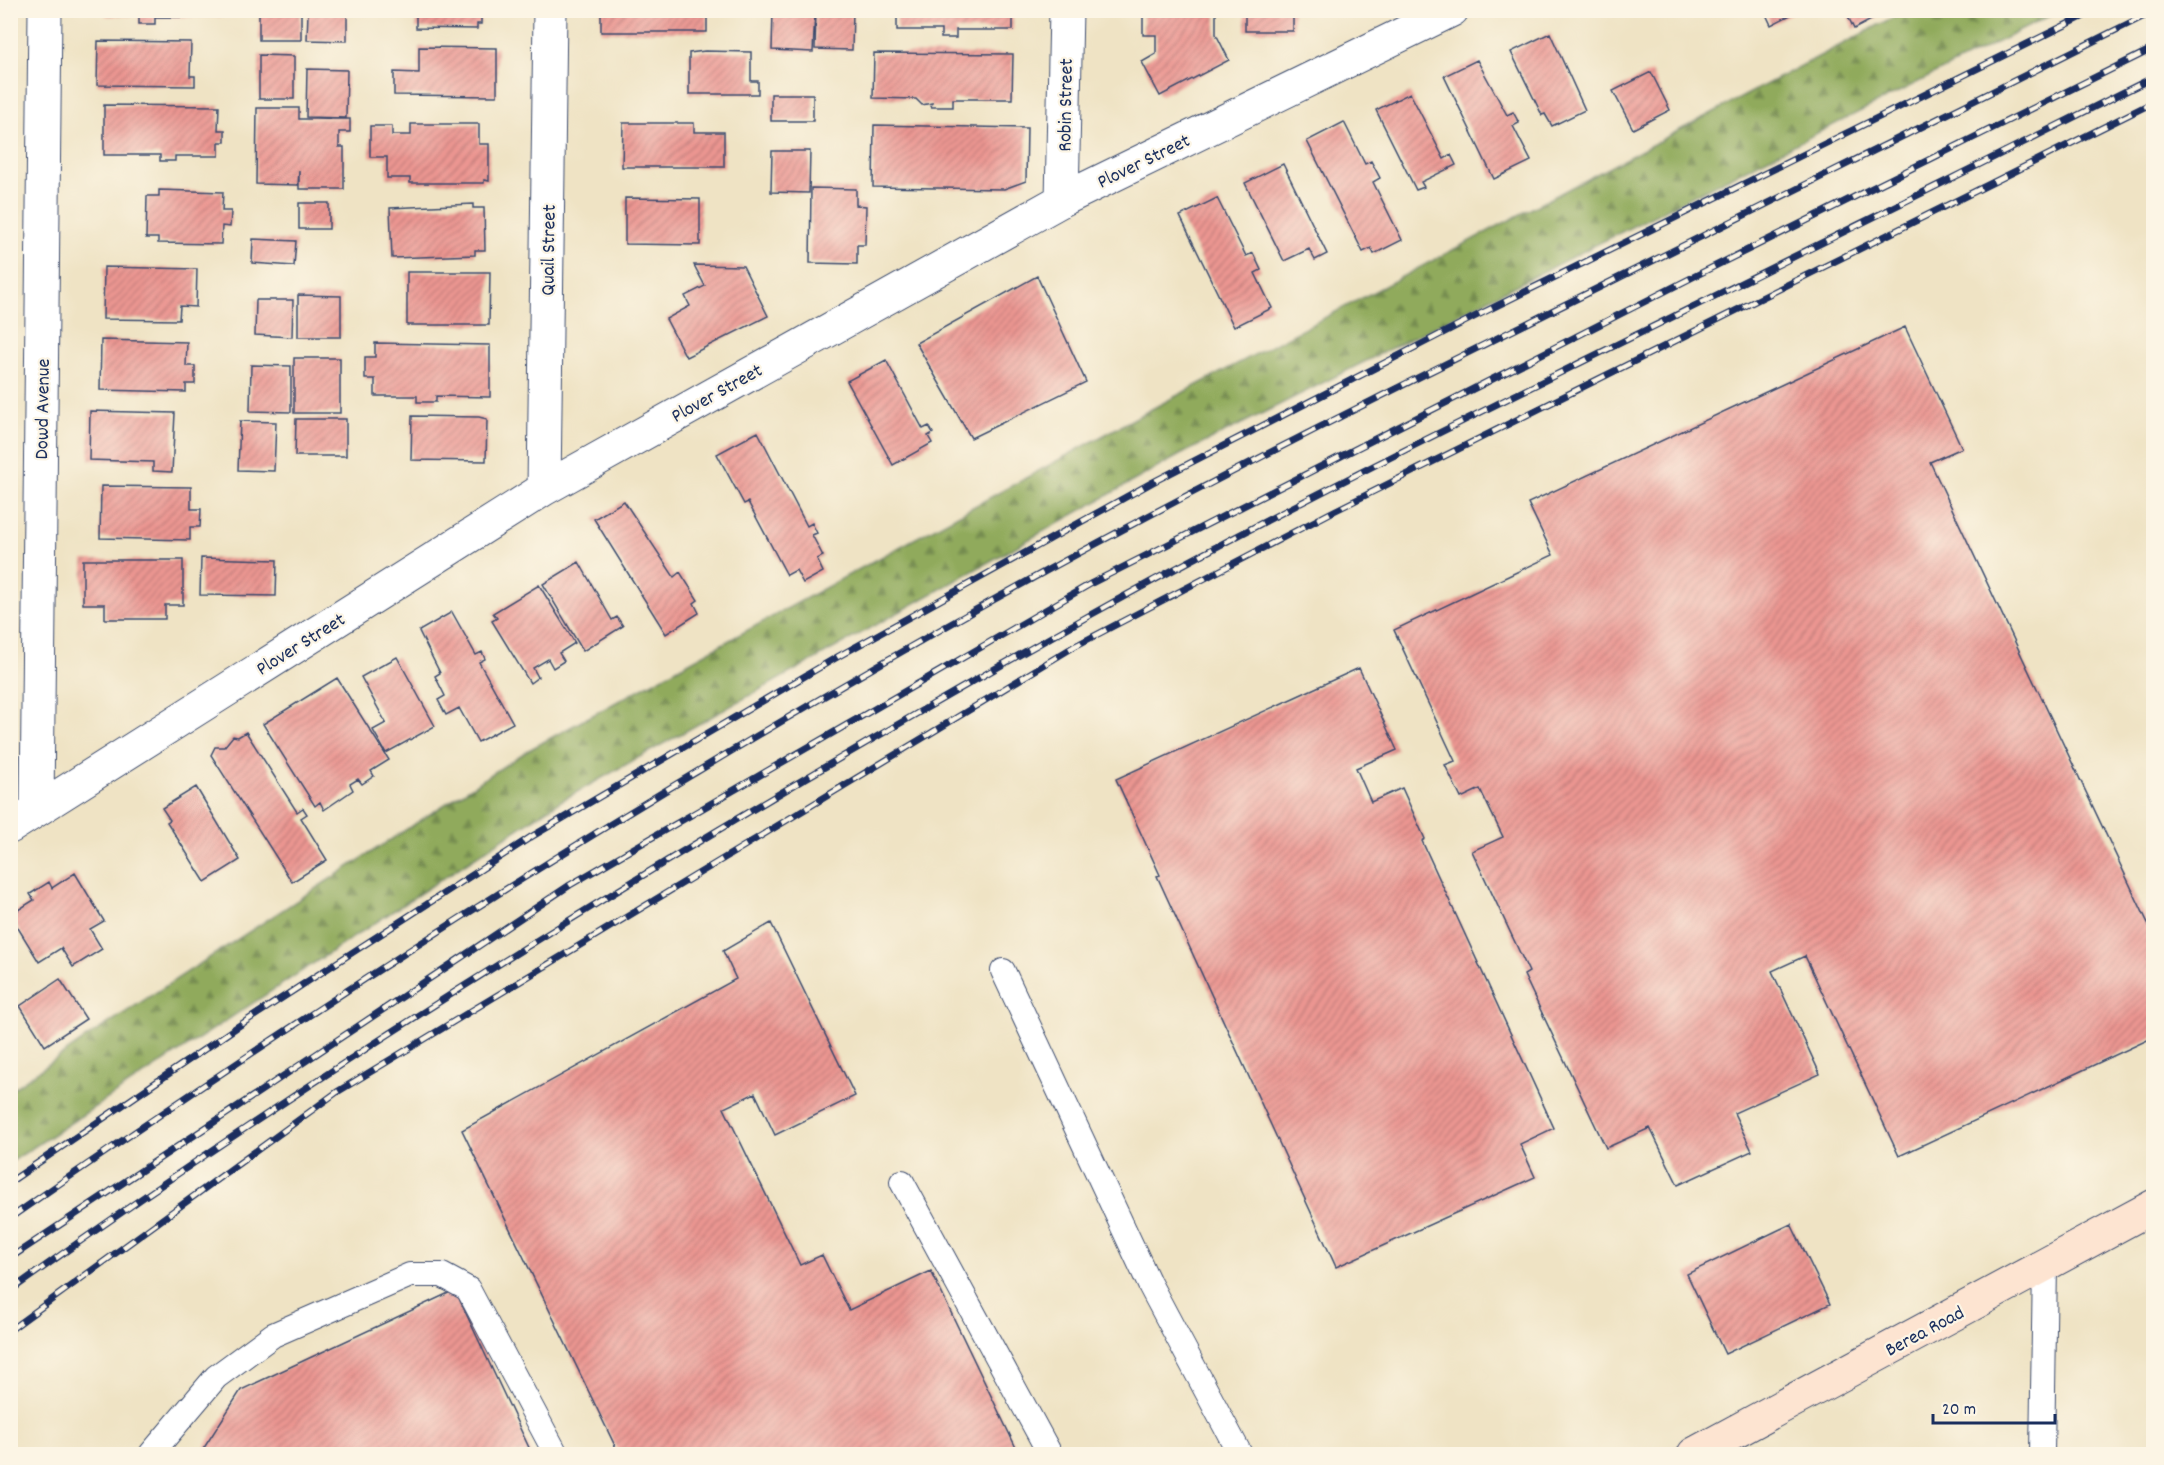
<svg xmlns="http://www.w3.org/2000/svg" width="2164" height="1465" font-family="Dekko,sans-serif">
  <defs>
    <pattern id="forest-firs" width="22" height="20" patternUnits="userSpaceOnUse" patternTransform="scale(1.5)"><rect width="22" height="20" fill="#90aa5c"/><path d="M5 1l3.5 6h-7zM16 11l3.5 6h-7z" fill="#758b4f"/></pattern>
    <pattern id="building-hatch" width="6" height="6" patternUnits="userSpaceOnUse" patternTransform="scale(1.5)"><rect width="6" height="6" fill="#ec9691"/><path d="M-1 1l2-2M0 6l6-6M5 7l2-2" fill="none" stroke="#be7b7a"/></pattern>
  </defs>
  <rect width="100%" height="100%" fill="#fcf5e5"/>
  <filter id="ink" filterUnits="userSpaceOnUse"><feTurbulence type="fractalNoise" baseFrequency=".0167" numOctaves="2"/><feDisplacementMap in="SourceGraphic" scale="12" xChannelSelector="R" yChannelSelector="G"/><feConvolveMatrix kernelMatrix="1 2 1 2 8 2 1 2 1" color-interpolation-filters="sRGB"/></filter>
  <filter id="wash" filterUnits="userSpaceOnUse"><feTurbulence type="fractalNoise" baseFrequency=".008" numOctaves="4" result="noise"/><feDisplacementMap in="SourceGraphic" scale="24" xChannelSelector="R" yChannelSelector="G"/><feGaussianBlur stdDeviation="1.35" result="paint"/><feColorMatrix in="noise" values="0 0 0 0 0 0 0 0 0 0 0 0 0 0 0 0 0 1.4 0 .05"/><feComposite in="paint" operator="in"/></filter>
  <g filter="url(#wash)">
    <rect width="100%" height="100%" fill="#efe3c4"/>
    <!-- forest -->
    <path fill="url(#forest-firs)" stroke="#566c5d" stroke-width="1.5" d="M1905 11H2059L1180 455 559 802 11 1162V1090L95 1032 527 751 1148 411Z"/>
    <g id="blocks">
      <!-- building -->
      <path fill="url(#building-hatch)" d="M106 10H222V17H155V24H139V16H106Z
        M259 10H301V40H259Z
        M416 10H481V24H477V29L416 28Z
        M601 10H707V32H601Z
        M773 10H815L813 52 772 50Z
        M816 10H853L852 50 815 49Z
        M897 10H1013V30H956V38H941V30H897Z
        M1143 10H1216V34L1229 60 1160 96 1142 62 1156 54V35H1143Z
        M1245 10H1293V31H1245Z
        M1764 10H1800L1771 25Z
        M1845 10H1874L1877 17 1854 29Z
        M308 13 347 14V41L307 40Z
        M1550 33 1585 110 1552 126 1545 114 1542 115 1511 52Z
        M98 41 191 42 190 76H195V86L97 85Z
        M419 47 497 48V96L394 95V72L419 73Z
        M705 51 751 52V81H758V94H689V53Z
        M874 53 1013 54 1012 99H953V107H931L932 103 922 105 916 99 873 98Z
        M259 55 294 56V99H259Z
        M1477 60 1507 115 1513 112 1519 123 1513 126 1531 161 1494 179 1444 76Z
        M307 69 347 70 346 118 306 117Z
        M1651 72 1670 110 1633 129 1613 91Z
        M1410 93 1444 159 1451 155 1456 165 1421 182 1424 187 1416 190 1376 110Z
        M771 94H813V121H771Z
        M104 105 219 106 218 130H225V142H219V156H175V161H160V155H104Z
        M257 108H299V119H350V132H339V147H344V189H299V170L298 185 256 184Z
        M1344 122 1365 164 1371 161 1380 178 1373 182 1402 240 1374 254 1371 248 1363 252 1307 141Z
        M623 123H694V132H724V167H622Z
        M411 124H479V144H489V181L484 180V183H410V178H387V157H370V126H392V135H411Z
        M874 125 1027 128 1026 181 1004 189 873 187Z
        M772 151H810L809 193 771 192Z
        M1283 164 1327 254 1315 260 1309 249 1284 261 1245 183Z
        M811 188 856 189V205L866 206 865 245H857V264L810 263Z
        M159 190 223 192 222 211H231L230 227 222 226 221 244 158 243V238H146L147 196H159Z
        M625 198 700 199V245L625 244Z
        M1217 198 1246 256 1253 253 1261 270 1255 273 1272 308 1234 327 1180 216Z
        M299 203H329V229H299Z
        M473 204V208H484L485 250H475V255L392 258 390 208Z
        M253 239 296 241 294 266 252 263Z
        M694 265 743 266 768 316 686 357 666 319 690 306 685 296 705 286Z
        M104 267 197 269 196 307 180 306 179 320 103 319Z
        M407 272H490L489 325H407Z
        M1037 276 1086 382 971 438 916 343Z
        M298 295 341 296V337H298Z
        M256 300H293L292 337 255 335Z
        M1905 327 1962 448 1930 462 2154 936V1037L1899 1156 1805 956 1772 971 1820 1074 1734 1113 1752 1151 1678 1185 1650 1128 1606 1148 1524 975 1529 972 1472 851 1503 837 1480 789 1461 798 1445 765 1455 761 1394 630 1553 555 1528 503Z
        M101 340 187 342 186 366H195V384H186V392L100 390Z
        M375 343 490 345V397L436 396V402H417V396H375V379H365V357H375Z
        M294 358H340V413H294Z
        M886 360 923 429 929 426 933 433 928 436 932 443 893 465 847 381Z
        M251 365 291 366V412L250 411Z
        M90 411 175 413 172 472 153 471V462L89 460Z
        M412 416 479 417 487 419 486 461 411 460Z
        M296 419H346V456H295Z
        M240 421 276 422 274 471 238 470Z
        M758 432 807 526 812 523 817 533 812 535 823 556 817 559 823 572 803 583 796 570 787 575 748 502 744 504 717 454Z
        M101 486 191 487V509H201L200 527H190V540L100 538Z
        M624 501 674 577 680 572 698 600 694 603 699 613 666 634 594 519Z
        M201 558 277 560 276 596 200 595Z
        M83 560H183V605H165V619H105V604H83Z
        M579 562 612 620 617 617 623 626 583 651 543 584Z
        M539 585 575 643 559 653 564 661 553 668 548 659 533 668 538 677 530 683 492 621 497 618 493 613Z
        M452 612 476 655 482 652 485 659 479 662 513 723 478 742 459 708 446 715 438 700 445 696 435 676 440 673 419 631Z
        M397 657 435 726 386 753 373 730 386 723 361 677Z
        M1359 668 1397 750 1356 768 1371 802 1402 788 1425 839 1422 841 1554 1128 1520 1144 1535 1177 1336 1267 1157 876 1160 875 1116 779Z
        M337 678 389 760 371 771 374 776 362 784 358 779 350 784 353 790 324 810 320 802 315 806 263 724Z
        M246 732 297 812 303 808 307 814 301 818 327 860 292 882 211 755 215 747H224L233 736 238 737Z
        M196 787 240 860 205 882 167 822 170 820 162 808Z
        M75 873 104 921 90 929 102 949 73 967 61 948 39 962 10 915 34 900 30 894 49 882 52 888Z
        M771 923 855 1096 775 1135 755 1093 724 1108 800 1265 822 1255 849 1310 931 1271 1019 1454H619L462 1130 736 979 723 951Z
        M60 979 86 1019 45 1046 20 1006Z
        M1791 1224 1830 1304 1725 1354 1687 1274Z
        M455 1290 532 1454H200L241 1390Z"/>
    </g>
  </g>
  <g filter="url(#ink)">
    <use href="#blocks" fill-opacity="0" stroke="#3b4a6d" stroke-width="1.5"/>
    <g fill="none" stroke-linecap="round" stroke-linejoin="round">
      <!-- lane casing -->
      <g stroke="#3b4a6d" stroke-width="26">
        <path id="lane" d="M1003 971 1150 1285 1240 1454
          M902 1182 1050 1454
          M151 1454 216 1377 273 1335 410 1275H442L468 1289 556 1454
          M2042 1454 2045 1265"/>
      </g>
      <!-- street casing -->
      <g stroke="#3b4a6d" stroke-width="35">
        <path id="street" d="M1062 200 1066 10
          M544 489 550 10
          M37 808 45 10
          M10 827 544 489 1062 200 1452 10"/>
      </g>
      <!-- secondary casing -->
      <g stroke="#3b4a6d" stroke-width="35">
        <path id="secondary" d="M1694 1454 2154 1206"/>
      </g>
      <!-- lane -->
      <use href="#lane" stroke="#fff" stroke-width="24"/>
      <!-- street -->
      <use href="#street" stroke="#fff" stroke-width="33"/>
      <!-- secondary -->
      <use href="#secondary" stroke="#fde4d1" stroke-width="33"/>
      <!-- rail casing -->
      <g stroke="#1b2f5e" stroke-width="7">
        <path id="rail" d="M10 1182 237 1027 531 837 839 656 1153 482 1474 317 2096 10
          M10 1218C328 996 656 788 995 599 1182 495 1374 399 1566 304 1762 206 1958 109 2154 11
          M10 1258 570 885 1092 583 1695 276 2154 48
          M10 1291C356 1043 721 822 1092 614 1269 516 1451 427 1632 337 1807 251 1980 164 2154 77
          M10 1330 337 1092 1075 646 1334 511 2154 102"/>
      </g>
      <!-- rail -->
      <use href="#rail" stroke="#fcf5e5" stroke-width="4.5" stroke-dasharray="14" stroke-linecap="butt"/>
    </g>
  </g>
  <g text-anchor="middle" stroke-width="4.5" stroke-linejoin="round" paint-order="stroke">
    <!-- street labels -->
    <g font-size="20" fill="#1b2f5e" stroke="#fcf5e5">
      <text transform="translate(1064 105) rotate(-89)" y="7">Robin Street</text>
      <text transform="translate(1143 160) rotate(-26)" y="7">Plover Street</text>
      <text transform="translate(547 250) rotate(-89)" y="7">Quail Street</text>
      <text transform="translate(716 392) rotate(-29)" y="7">Plover Street</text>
      <text transform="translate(41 409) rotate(-89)" y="7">Dowd Avenue</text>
      <text transform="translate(300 643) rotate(-32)" y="7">Plover Street</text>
      <text transform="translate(1924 1330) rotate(-28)" y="7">Berea Road</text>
    </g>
  </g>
  <!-- margin -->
  <rect width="2164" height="1465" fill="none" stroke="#fcf5e5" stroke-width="36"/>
  <!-- scale -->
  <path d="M1933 1414v9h122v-9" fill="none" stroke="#1b2f5e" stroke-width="3"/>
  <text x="1942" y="1414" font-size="18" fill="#1b2f5e" stroke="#fcf5e5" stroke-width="4.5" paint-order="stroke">20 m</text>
</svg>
